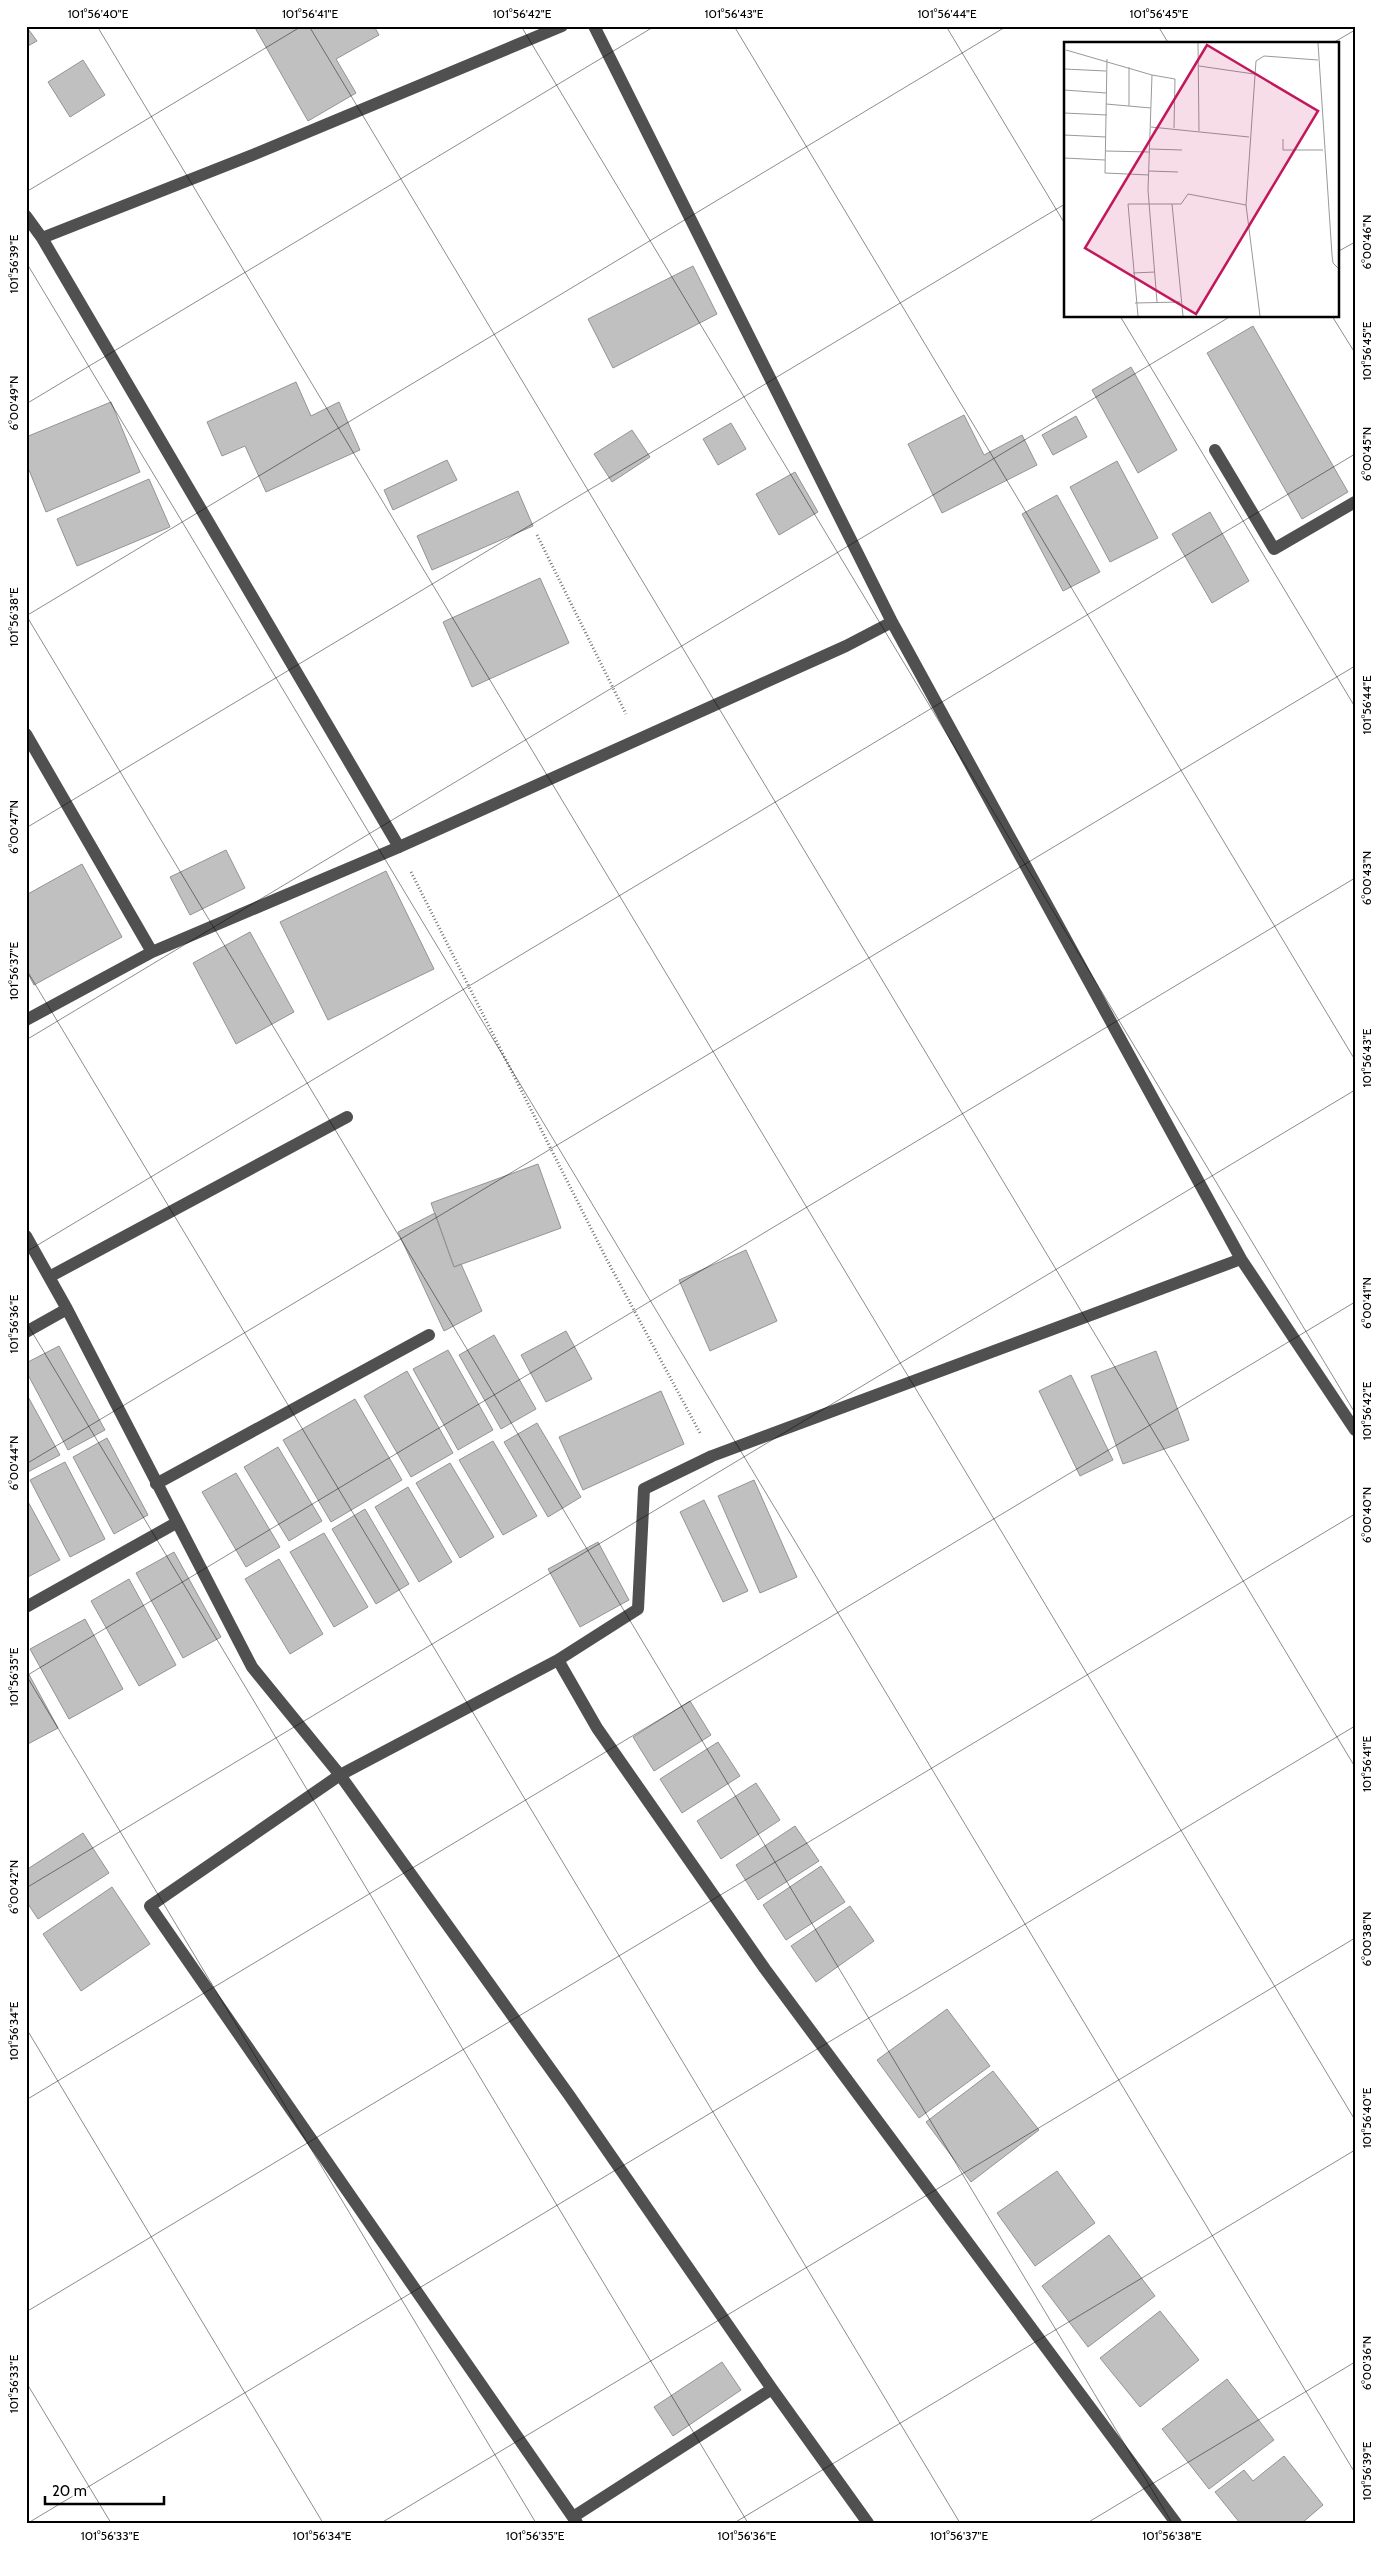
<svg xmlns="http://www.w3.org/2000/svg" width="1381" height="2549" font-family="Cabin,sans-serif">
  <rect width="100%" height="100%" fill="#fff"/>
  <!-- building -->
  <path fill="#c0c0c0" stroke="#949494" d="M26 26 37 41 26 47Z
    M254 26H374L379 35 336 59 356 93 308 121Z
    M83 60 105 95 70 117 48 82Z
    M693 266 717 314 613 368 588 319Z
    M1253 326 1348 492 1302 519 1207 353Z
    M1131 367 1177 450 1138 473 1092 390Z
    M296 382 311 416 339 402 360 450 266 492 245 446 222 456 207 422Z
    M111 402 140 472 46 512 29 470 26 471V437Z
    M964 415 984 455 1022 435 1037 465 942 513 908 444Z
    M1076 416 1087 437 1053 455 1042 435Z
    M731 423 746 449 718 465 703 439Z
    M632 430 650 457 612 482 594 454Z
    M447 460 457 480 393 510 384 490Z
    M1117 461 1158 538 1110 562 1070 487Z
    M795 472 818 512 779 535 756 494Z
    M149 479 170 527 77 566 57 519Z
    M518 491 533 526 432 570 417 536Z
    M1057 495 1100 572 1063 591 1022 514Z
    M1210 512 1249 581 1212 603 1172 534Z
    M540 578 569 643 472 687 443 622Z
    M226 850 245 888 190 915 170 877Z
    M82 864 122 937 34 985 26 970V895Z
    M386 871 434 969 328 1020 280 922Z
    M250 932 294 1012 236 1044 193 963Z
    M538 1164 561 1228 454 1267 431 1203Z
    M435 1213 454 1267 461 1264 482 1311 444 1331 398 1232Z
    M746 1250 777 1321 710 1351 679 1280Z
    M566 1331 592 1379 546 1402 521 1355Z
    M494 1335 536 1409 501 1429 459 1355Z
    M59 1346 105 1430 68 1450 26 1371V1363Z
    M448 1350 493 1430 458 1450 413 1369Z
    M1156 1351 1189 1440 1123 1464 1091 1376Z
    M407 1371 453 1453 411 1477 364 1396Z
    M1071 1375 1113 1460 1080 1476 1039 1391Z
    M661 1391 684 1444 583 1490 559 1437Z
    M26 1393 60 1455 26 1473Z
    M355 1399 402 1480 331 1522 283 1440Z
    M537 1423 581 1497 548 1517 504 1442Z
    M107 1438 148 1515 114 1534 73 1457Z
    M493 1441 537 1516 503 1535 459 1460Z
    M278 1447 322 1521 289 1541 244 1467Z
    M65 1462 105 1539 70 1557 30 1480Z
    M450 1463 494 1537 460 1558 416 1483Z
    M236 1473 280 1547 246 1567 202 1492Z
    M754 1480 797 1577 760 1593 718 1496Z
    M408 1487 452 1562 419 1582 375 1507Z
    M26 1498 60 1560 26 1578Z
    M704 1500 748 1591 723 1602 680 1512Z
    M365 1509 409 1584 376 1604 332 1529Z
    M324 1533 368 1607 334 1627 290 1552Z
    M598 1542 629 1600 580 1627 548 1569Z
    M174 1552 221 1637 183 1658 136 1573Z
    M279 1559 323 1634 290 1654 245 1579Z
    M129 1579 176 1665 139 1686 91 1601Z
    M85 1619 123 1689 69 1719 30 1649Z
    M26 1669 58 1728 26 1745Z
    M690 1701 711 1735 654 1771 633 1737Z
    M718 1742 740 1776 682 1813 660 1779Z
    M756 1783 780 1820 721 1859 697 1821Z
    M795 1826 819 1861 758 1900 736 1865Z
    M83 1833 109 1873 38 1919 26 1901V1870Z
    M821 1866 845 1902 786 1940 763 1905Z
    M112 1887 150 1944 81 1991 43 1934Z
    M850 1906 874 1941 816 1982 791 1946Z
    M947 2009 990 2066 919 2118 877 2060Z
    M993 2071 1039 2130 971 2182 926 2122Z
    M1057 2171 1095 2223 1035 2266 997 2213Z
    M1109 2235 1155 2296 1088 2347 1042 2286Z
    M1160 2311 1199 2360 1140 2407 1100 2358Z
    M722 2362 741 2390 673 2436 654 2407Z
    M1227 2379 1274 2440 1209 2489 1162 2429Z
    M1284 2456 1323 2505 1302 2523H1240L1215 2492 1244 2470 1253 2481Z"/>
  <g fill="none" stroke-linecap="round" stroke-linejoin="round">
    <!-- path -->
    <path stroke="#727272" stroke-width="3" stroke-dasharray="1 2.5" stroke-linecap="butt" d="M537 535 626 714
      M411 872 607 1260 700 1433"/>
    <!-- minor -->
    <path stroke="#505050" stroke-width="12" d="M594 26 892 622 1241 1259 1355 1430
      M26 216 42 238 399 847
      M42 238 255 154 562 26
      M1215 450 1274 549 1355 502
      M26 734 152 952
      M26 1020 152 952 399 847 846 646 892 622
      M26 1236 67 1309 252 1667 340 1775 569 2095 772 2389 868 2523
      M49 1277 347 1117
      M26 1332 67 1309
      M156 1484 429 1335
      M26 1607 176 1523
      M558 1660 340 1775 150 1906 577 2523
      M573 2517 772 2389
      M1176 2523 765 1969 597 1728 558 1660 638 1609 644 1489 712 1456 1241 1259"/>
  </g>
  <!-- ticks -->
  <path fill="none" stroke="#000" stroke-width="1" stroke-opacity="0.45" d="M97 26 1355 2120M309 26 1355 1767M521 26 1355 1413M734 26 1355 1060M946 26 1065 224M1158 26 1169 44M1331 44 1355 30M26 192 302 26M1337 252 1355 242M26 262 1355 2473M1120 316 1355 707M1332 316 1355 353M26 404 655 26M26 615 1172 2523M26 616 1007 26M26 828 1065 204M26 969 960 2523M26 1040 1231 316M26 1252 1355 454M26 1322 748 2523M26 1464 1355 666M26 1675 536 2523M26 1676 1355 878M26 1888 1355 1090M26 2028 323 2523M26 2100 1355 1302M26 2312 1355 1514M26 2382 111 2523M28 2523 1355 1726M381 2523 1355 1938M734 2523 1355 2150M1087 2523 1355 2362"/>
  <!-- overview -->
  <g transform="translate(1064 42)">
    <rect width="275" height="275" fill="#fff"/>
    <path fill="none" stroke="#999" stroke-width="1" d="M134 1 135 89M254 1 268 213 269 221 275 227M2 8 88 33 84 148 93 260M43 17 41 131 85 133M135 24 190 32M0 27 42 29M88 33 111 37 110 86M0 48 42 51M42 62 87 66M65 64V25M0 71 43 73M87 85 185 95M0 93 42 95M219 97V108H259M86 107 118 108M42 109 86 110M0 116 41 118M85 129 114 130M69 231 91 230M71 261 116 260M74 274 64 162H108M119 274 108 162H117L124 152 182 163M196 274 182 163 192 19 200 14 254 18"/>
    <path fill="#c2185b" fill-opacity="0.15" stroke="#c2185b" stroke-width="2.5" d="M143 3 254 69 132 272 21 206Z"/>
    <rect width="275" height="275" fill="none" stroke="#000" stroke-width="2.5"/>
  </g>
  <!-- border -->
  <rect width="1381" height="2549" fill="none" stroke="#ffffff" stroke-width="55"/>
  <!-- scale -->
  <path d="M45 2496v8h119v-8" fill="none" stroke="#000000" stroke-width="2.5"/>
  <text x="52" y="2496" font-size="15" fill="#000000" stroke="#ffffff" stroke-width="4" paint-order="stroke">20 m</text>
  <rect x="28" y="28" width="1326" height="2494" fill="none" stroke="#000" stroke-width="2"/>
  <g font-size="12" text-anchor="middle" fill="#000">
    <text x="98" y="18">101°56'40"E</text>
    <text x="310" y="18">101°56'41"E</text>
    <text x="522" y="18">101°56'42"E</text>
    <text x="734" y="18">101°56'43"E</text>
    <text x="947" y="18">101°56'44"E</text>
    <text x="1159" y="18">101°56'45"E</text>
    <text transform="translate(1367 242) rotate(-90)" y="4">6°00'46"N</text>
    <text transform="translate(14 264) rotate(-90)" y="4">101°56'39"E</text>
    <text transform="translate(1367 351) rotate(-90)" y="4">101°56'45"E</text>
    <text transform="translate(14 403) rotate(-90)" y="4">6°00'49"N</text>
    <text transform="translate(1367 454) rotate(-90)" y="4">6°00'45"N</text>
    <text transform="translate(14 617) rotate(-90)" y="4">101°56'38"E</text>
    <text transform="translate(1367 705) rotate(-90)" y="4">101°56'44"E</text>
    <text transform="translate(14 827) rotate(-90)" y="4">6°00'47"N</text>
    <text transform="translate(1367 878) rotate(-90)" y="4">6°00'43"N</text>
    <text transform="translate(14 971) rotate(-90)" y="4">101°56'37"E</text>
    <text transform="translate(1367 1058) rotate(-90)" y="4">101°56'43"E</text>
    <text transform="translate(1367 1303) rotate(-90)" y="4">6°00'41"N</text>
    <text transform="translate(14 1324) rotate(-90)" y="4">101°56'36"E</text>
    <text transform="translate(1367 1411) rotate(-90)" y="4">101°56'42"E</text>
    <text transform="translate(14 1463) rotate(-90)" y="4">6°00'44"N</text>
    <text transform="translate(1367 1515) rotate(-90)" y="4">6°00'40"N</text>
    <text transform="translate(14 1677) rotate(-90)" y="4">101°56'35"E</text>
    <text transform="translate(1367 1764) rotate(-90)" y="4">101°56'41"E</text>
    <text transform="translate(14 1887) rotate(-90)" y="4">6°00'42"N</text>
    <text transform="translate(1367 1939) rotate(-90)" y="4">6°00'38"N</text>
    <text transform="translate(14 2031) rotate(-90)" y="4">101°56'34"E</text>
    <text transform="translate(1367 2118) rotate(-90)" y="4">101°56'40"E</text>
    <text transform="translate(1367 2363) rotate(-90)" y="4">6°00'36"N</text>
    <text transform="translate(14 2384) rotate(-90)" y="4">101°56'33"E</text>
    <text transform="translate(1367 2471) rotate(-90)" y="4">101°56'39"E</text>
    <text x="110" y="2540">101°56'33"E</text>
    <text x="322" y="2540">101°56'34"E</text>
    <text x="535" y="2540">101°56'35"E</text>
    <text x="747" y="2540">101°56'36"E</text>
    <text x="959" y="2540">101°56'37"E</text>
    <text x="1172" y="2540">101°56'38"E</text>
  </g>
</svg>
